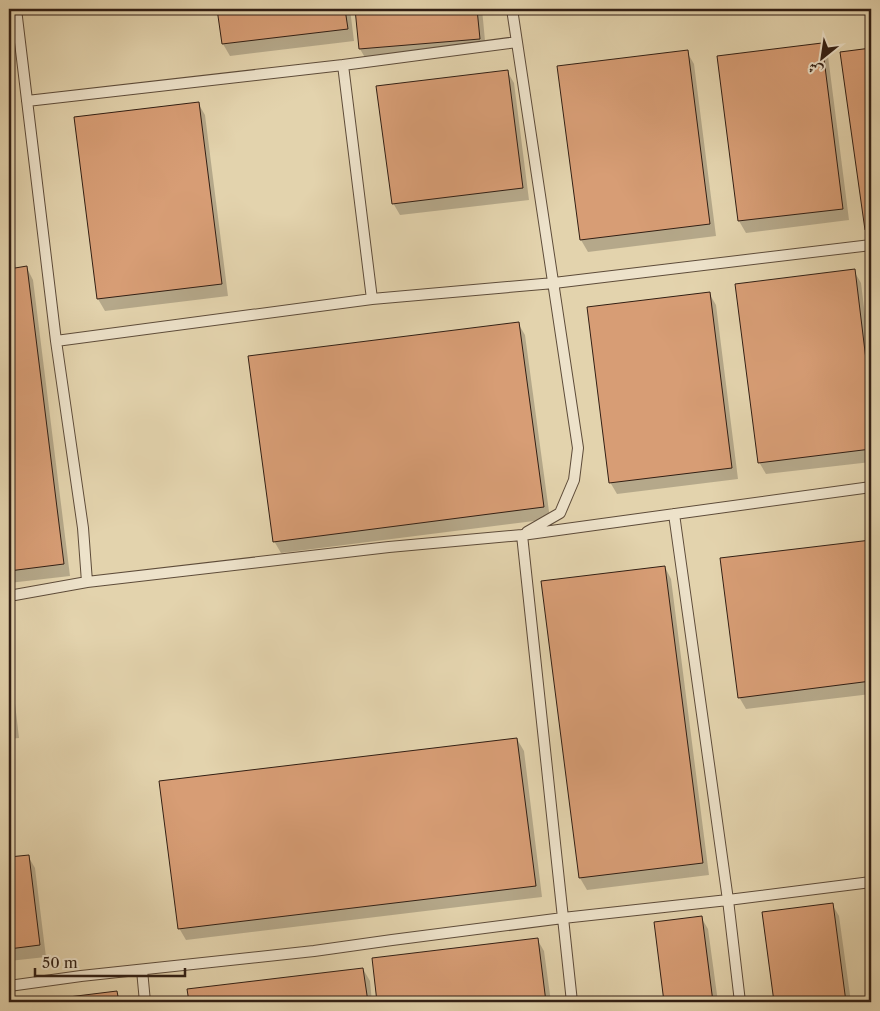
<svg xmlns="http://www.w3.org/2000/svg" width="880" height="1011" font-family="'Libre Caslon Text',Amiri,serif">
  <rect width="100%" height="100%" fill="#e3d3ad"/>
  <filter id="stains"><feTurbulence type="fractalNoise" baseFrequency=".004" numOctaves="4"/><feColorMatrix values="0 0 0 0 .2 0 0 0 0 .09 0 0 0 0 .02 0 0 0 .5 -.17"/></filter>
  <radialGradient id="worn" r=".72"><stop offset=".6" stop-color="#630" stop-opacity="0"/><stop offset="1" stop-color="#630" stop-opacity=".3"/></radialGradient>
  <!-- shadow -->
  <path fill="#0003" d="M218 9H350L354 41 230 56 223 44Z
    M356 9H482L486 51 367 61 360 49Z
    M545 9H581L547 12Z
    M821 44 828 56 849 220 746 233 739 221Z
    M871 49V238L866 230 842 53Z
    M687 52 694 64 716 236 588 252 581 240Z
    M507 71 514 83 529 200 400 215 393 203Z
    M198 103 205 115 228 296 105 311 98 299 76 118Z
    M9 211 16 269 27 268 33 280 70 576 9 583Z
    M854 271 861 283 871 365V462L766 474 759 462Z
    M709 293 716 305 738 479 617 494 610 482Z
    M518 323 525 335 550 519 281 553 274 541Z
    M871 541V694L746 709 739 697 721 559Z
    M665 567 671 579 709 875 587 890 580 878Z
    M9 657 10 660 19 738 9 739Z
    M517 739 524 751 542 897 186 940 179 928Z
    M28 856 35 868 46 957 9 961V858Z
    M832 904 839 916 851 1002H776L764 913Z
    M701 917 708 929 718 1002H665L655 923Z
    M537 939 544 951 551 1002H379L373 959Z
    M363 969 370 981 372 1002H190L188 990Z
    M116 992 122 1002H38Z"/>
  <!-- building -->
  <path fill="#d79d75" stroke="#321f14" d="M217 9H345L348 29 222 44Z
    M355 9H477L480 39 359 49Z
    M822 43 843 209 738 221 717 56Z
    M871 48V229L865 230 840 52Z
    M688 50 710 224 580 240 557 66Z
    M508 70 523 188 392 204 376 86Z
    M199 102 222 284 97 299 74 117Z
    M27 266 64 564 9 571V269Z
    M855 269 871 401V449L758 463 735 284Z
    M710 292 732 468 609 483 587 307Z
    M519 322 544 507 273 542 248 356Z
    M871 540V681L738 698 720 558Z
    M665 566 703 863 579 878 541 581Z
    M9 686 13 726H9Z
    M517 738 536 886 178 929 159 781Z
    M29 855 40 945 9 949V857Z
    M833 903 846 1002H774L762 912Z
    M702 916 713 1002H664L654 922Z
    M538 938 546 1002H377L372 958Z
    M363 968 368 1002H189L187 989Z
    M117 991 119 1002H28Z"/>
  <g fill="none" stroke-linecap="round" stroke-linejoin="round">
    <!-- lane casing -->
    <g stroke="#5e4c3a" stroke-width="12">
      <path id="lane" d="M16 9 56 341 83 528 87 582
        M512 9 578 448 574 480 560 513 527 532
        M343 65 372 299
        M27 101 343 65 517 42
        M56 341 372 299 554 283 871 245
        M674 514 728 900 740 1002
        M522 535 572 1002
        M9 596 87 582 389 547 522 535 871 487
        M142 970 145 1002
        M9 986 81 976 314 951 392 940 563 918 728 900 871 882"/>
    </g>
    <!-- lane -->
    <use href="#lane" stroke="#ede2ca" stroke-width="10"/>
  </g>
  <!-- margin -->
  <rect width="880" height="1011" fill="none" stroke="#e3d3ad" stroke-width="30"/>
  <rect x="10" y="10" width="860" height="991" fill="none" stroke="#321f14" stroke-width="2.5"/>
  <rect x="15" y="15" width="850" height="981" fill="none" stroke="#321f14"/>
  <!-- north arrow -->
  <g transform="translate(822 58) rotate(210)" stroke="#ede2ca" stroke-width="4" paint-order="stroke">
  <path d="M0-4L9 19L0 12L-9 19Z" fill="#321f14"/>
  <text y="-8" font-size="14" font-weight="bold" text-anchor="middle" fill="#321f14">ش</text>
  </g>
  <!-- scale -->
  <path d="M35 968v8h150v-8" fill="none" stroke="#321f14" stroke-width="2.5"/>
  <text x="42" y="968" font-size="15" fill="#321f14" stroke="#ede2ca" stroke-width="4" paint-order="stroke">50 m</text>
  <rect width="100%" height="100%" filter="url(#stains)"/>
  <rect width="100%" height="100%" fill="url(#worn)"/>
</svg>
